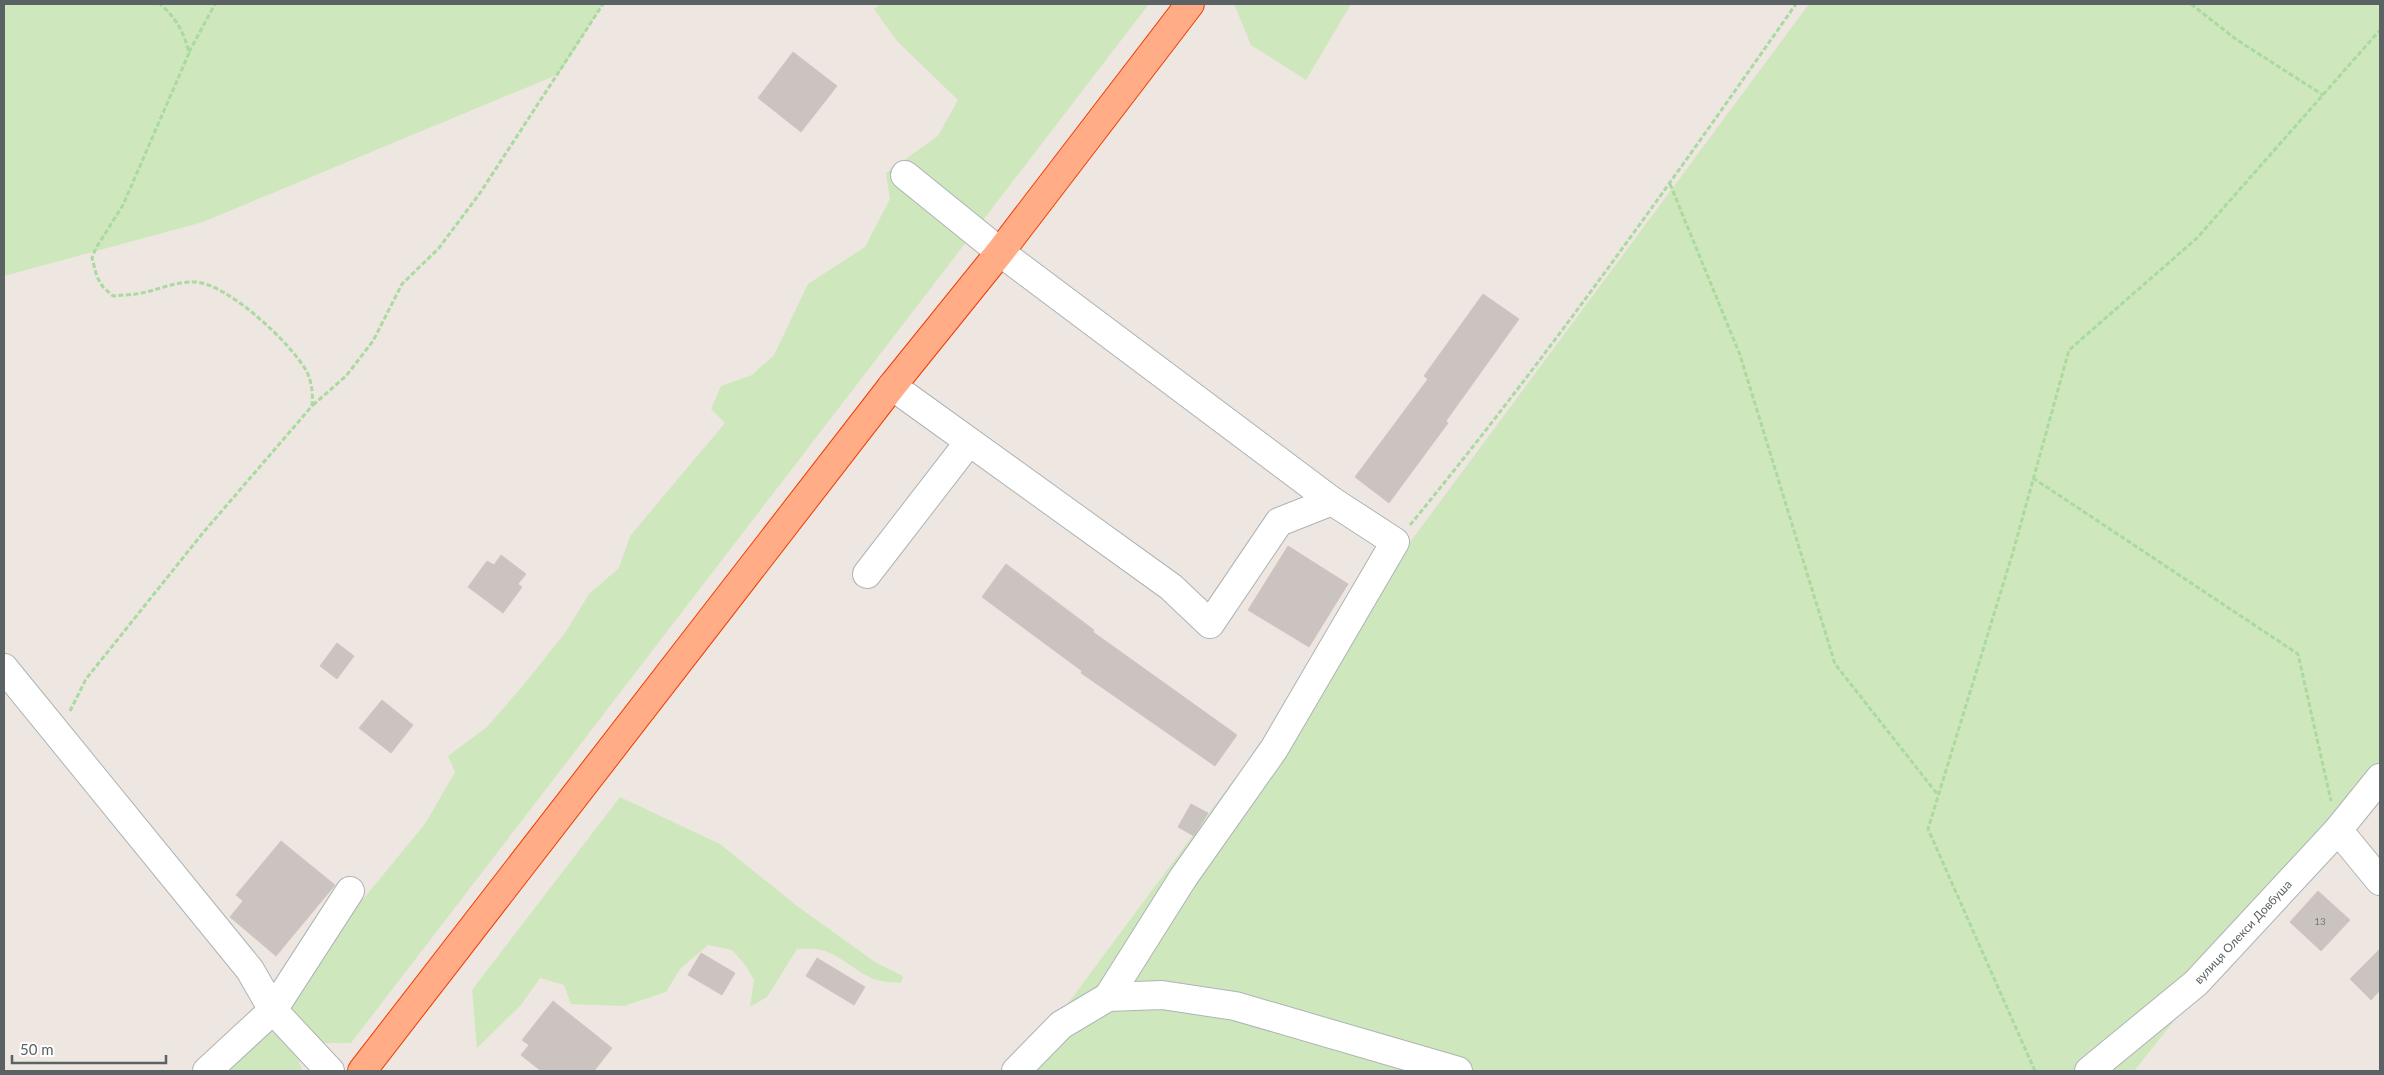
<svg xmlns="http://www.w3.org/2000/svg" width="2384" height="1075" font-family="Lato,sans-serif">
  <rect width="100%" height="100%" fill="#eee6e1"/>
  <!-- green -->
  <path fill="#cfe7bc" d="M4 4H603L559 74 203 222 4 276Z
    M881 4H1149L351 1043H320L282 1015 334 927 364 898 425 824 455 772 448 756 487 727 526 682 565 633 589 594 619 568 630 536 725 423 711 409 721 386 752 375 774 355 808 284 865 247 890 199 886 173 938 136 958 100 897 41 874 9Z
    M1234 4H1351L1306 80 1251 45Z
    M1809 4H2380V763L2134 1071H1018Z
    M620 797 720 844 797 906 875 962 903 976 901 983C892 982 879 982 871 978 842 963 834 945 797 949L767 997 750 1007 754 980 746 966 732 950 708 945 680 969 666 992 624 1006 571 1004 564 985 540 978 521 1005 477 1048 472 990Z
    M270 1031 295 1047 302 1071H200Z"/>
  <!-- building -->
  <path fill="#cbc3c0" stroke="#d3c4bf" d="M793 52 837 86 801 132 758 98Z
    M1483 294 1519 319 1446 421 1448 423 1389 503 1355 477 1428 379 1424 376Z
    M1288 546 1348 584 1309 647 1248 610Z
    M501 555 526 574 518 584 522 587 503 613 468 587 487 561 494 565Z
    M1006 564 1094 630 1093 632 1237 735 1215 766 1081 673 1082 671 982 597Z
    M337 643 354 656 337 679 320 666Z
    M382 700 413 725 391 753 359 728Z
    M1191 804 1208 813 1194 836 1178 827Z
    M281 841 335 885 276 956 230 917 243 901 236 895Z
    M2318 891 2350 920 2321 951 2290 922Z
    M2380 949V990L2371 1000 2350 979Z
    M701 953 735 973 722 995 688 975Z
    M817 958 865 987 854 1005 806 976Z
    M553 1001 612 1048 594 1071H541L521 1055 529 1045 522 1040Z"/>
  <g fill="none" stroke-linecap="round" stroke-linejoin="round">
    <!-- minor casing -->
    <g stroke="#adb4b5" stroke-width="30">
      <g id="minor">
        <path d="M905 175 1000 252 1332 501 1395 542 1274 749 1183 878 1108 997"/>
        <path d="M892 386 1171 587 1210 624 1279 522 1332 501"/>
        <path d="M867 574 969 442"/>
        <path d="M4 668 250 970 273 1010 330 1071"/>
        <path d="M2338 830 2380 881"/>
        <path d="M207 1071 273 1010 350 891"/>
        <path d="M1016 1071 1061 1025 1108 997 1162 995 1235 1006 1458 1071"/>
        <path id="s1" d="M2089 1071 2196 983 2338 830 2380 778"/>
      </g>
    </g>
    <!-- highway casing -->
    <g stroke="#ef3c00" stroke-width="30">
      <path id="highway" d="M362 1071 892 386 1000 252 1190 4"/>
    </g>
    <!-- path -->
    <path stroke="#a9da9f" stroke-width="3" stroke-dasharray="5 2.5" stroke-linecap="butt" d="M2191 4 2237 40 2323 95
      M189 52 215 4
      M1670 184 1740 355 1835 664 1938 795
      M313 405 346 376 373 341 402 284 439 248 480 193 603 4
      M2033 478 2298 654 2331 801
      M1410 525C1547 358 1672 181 1796 4
      M70 711 86 679 202 534 312 406C313 394 312 383 307 372 291 343 229 285 196 282 174 281 157 291 136 294 129 295 121 295 113 296L103 287 97 277 92 258 96 248 123 205 189 53C184 32 176 18 160 4
      M2035 1071 1928 829 2013 552 2069 350 2197 238 2380 30"/>
    <!-- minor -->
    <use href="#minor" stroke="#fff" stroke-width="28"/>
    <!-- highway -->
    <use href="#highway" stroke="#ffac87" stroke-width="28"/>
  </g>
  <g text-anchor="middle" stroke-width="5" stroke-linejoin="round" paint-order="stroke">
    <!-- number labels -->
    <g font-size="10" fill="#767a7a">
      <text x="2320" y="925">13</text>
    </g>
    <!-- street labels -->
    <g font-size="12" fill="#5a6263" stroke="#fff">
      <text dy="4" stroke="none"><textPath href="#s1" startOffset="208">вулиця Олекси Довбуша</textPath></text>
    </g>
  </g>
  <!-- border -->
  <rect width="2384" height="1075" fill="none" stroke="#5a6263" stroke-width="10"/>
  <!-- scale -->
  <path d="M12 1055v8h154v-8" fill="none" stroke="#5a6263" stroke-width="2.5"/>
  <text x="20" y="1055" font-size="15" fill="#5a6263" stroke="#ffffff" stroke-width="4" paint-order="stroke">50 m</text>
</svg>
